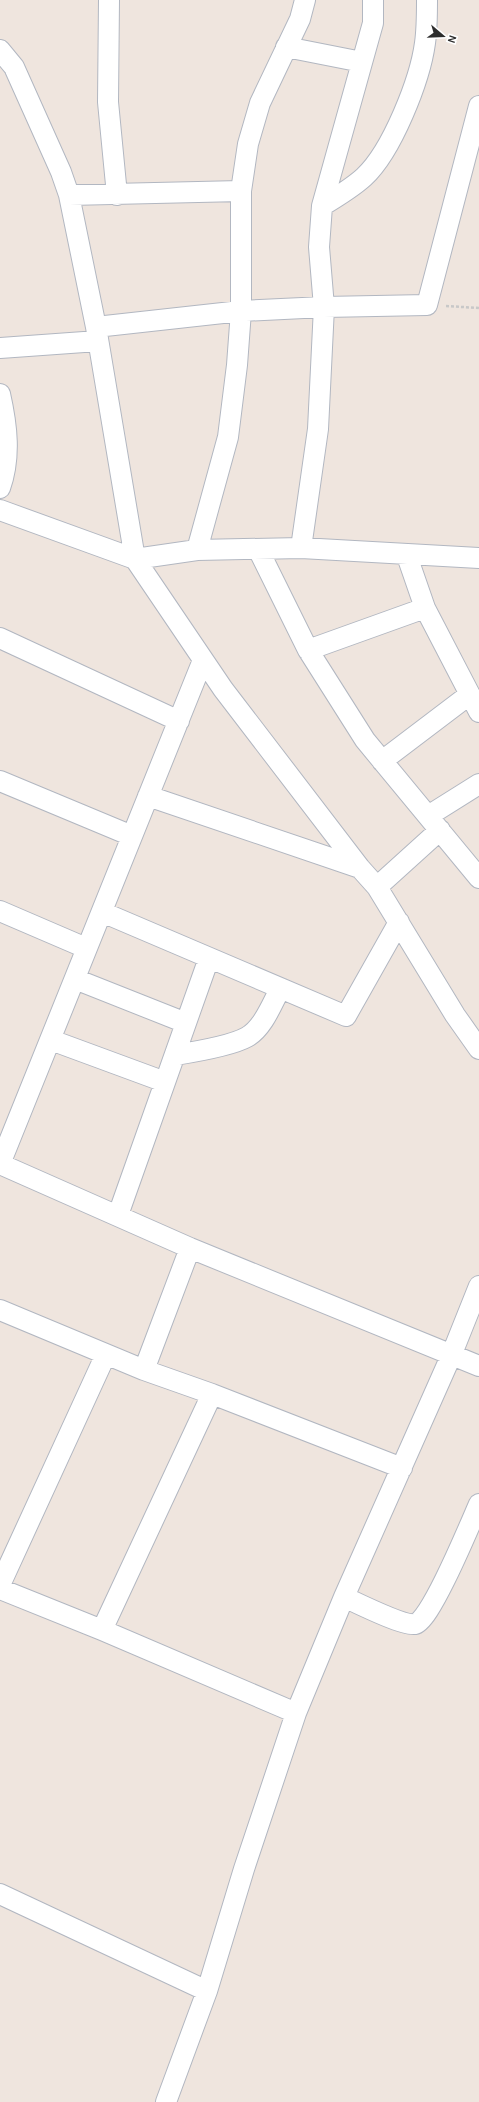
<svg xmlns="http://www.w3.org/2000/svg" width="479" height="2102" font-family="Karla,sans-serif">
  <rect width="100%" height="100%" fill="#efe5de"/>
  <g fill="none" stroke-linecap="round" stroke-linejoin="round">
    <!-- minor casing -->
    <g stroke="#b2b7c1" stroke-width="22">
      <path id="minor" d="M109 0 108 102 117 195
        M286 47 362 62
        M0 50 14 67 61 172 69 195 96 327 135 559 223 689 360 868 377 887 455 1015 479 1049
        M69 195 241 191
        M322 206C337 197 352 188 364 177 392 151 420 80 425 43 427 29 427 14 427 0
        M96 327 241 311 324 307 427 305 479 106
        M0 348 98 341
        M0 394C7 425 11 457 0 488
        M0 510 135 559 197 550 301 548 479 558
        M301 548 318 429 324 307 319 247 322 206 373 23V0
        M258 549 308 650 365 740 479 878
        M197 550 228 437 237 365 241 311V191L248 144 260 103 300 19 305 0
        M407 556 425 608 479 712
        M0 638 179 721
        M308 650 425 608
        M382 761 469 695
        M0 781 132 836
        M148 796 360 868
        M428 816 479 784
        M377 887 440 830
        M0 911 86 948
        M102 912 346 1016 399 922
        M75 979 186 1023
        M51 1040 165 1082
        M175 1055C194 1052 231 1046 247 1037 263 1028 272 1004 280 989
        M0 1164 203 660
        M0 1164 190 1248 479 1366
        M118 1215 209 958
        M0 1310 144 1370 212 1394 402 1468
        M144 1370 190 1248
        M0 1585 106 1354
        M0 1589 102 1630 296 1713
        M344 1597C357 1603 403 1626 415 1624 430 1622 471 1522 479 1504
        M102 1630 212 1394
        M0 1894 207 1991
        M166 2102 207 1991 244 1869 296 1713 344 1597 451 1356 479 1286"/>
    </g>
    <!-- path -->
    <path stroke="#c8c8c8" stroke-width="2.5" stroke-dasharray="3 2" stroke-linecap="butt" d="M446 306 479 308"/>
    <!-- minor -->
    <use href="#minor" stroke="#fff" stroke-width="20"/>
  </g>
  <!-- north arrow -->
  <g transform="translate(443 36) rotate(109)" stroke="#ffffff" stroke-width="3" paint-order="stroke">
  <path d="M0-3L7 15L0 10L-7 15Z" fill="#2d2d2d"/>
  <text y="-6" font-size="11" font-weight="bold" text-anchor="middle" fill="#2d2d2d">N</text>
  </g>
</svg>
